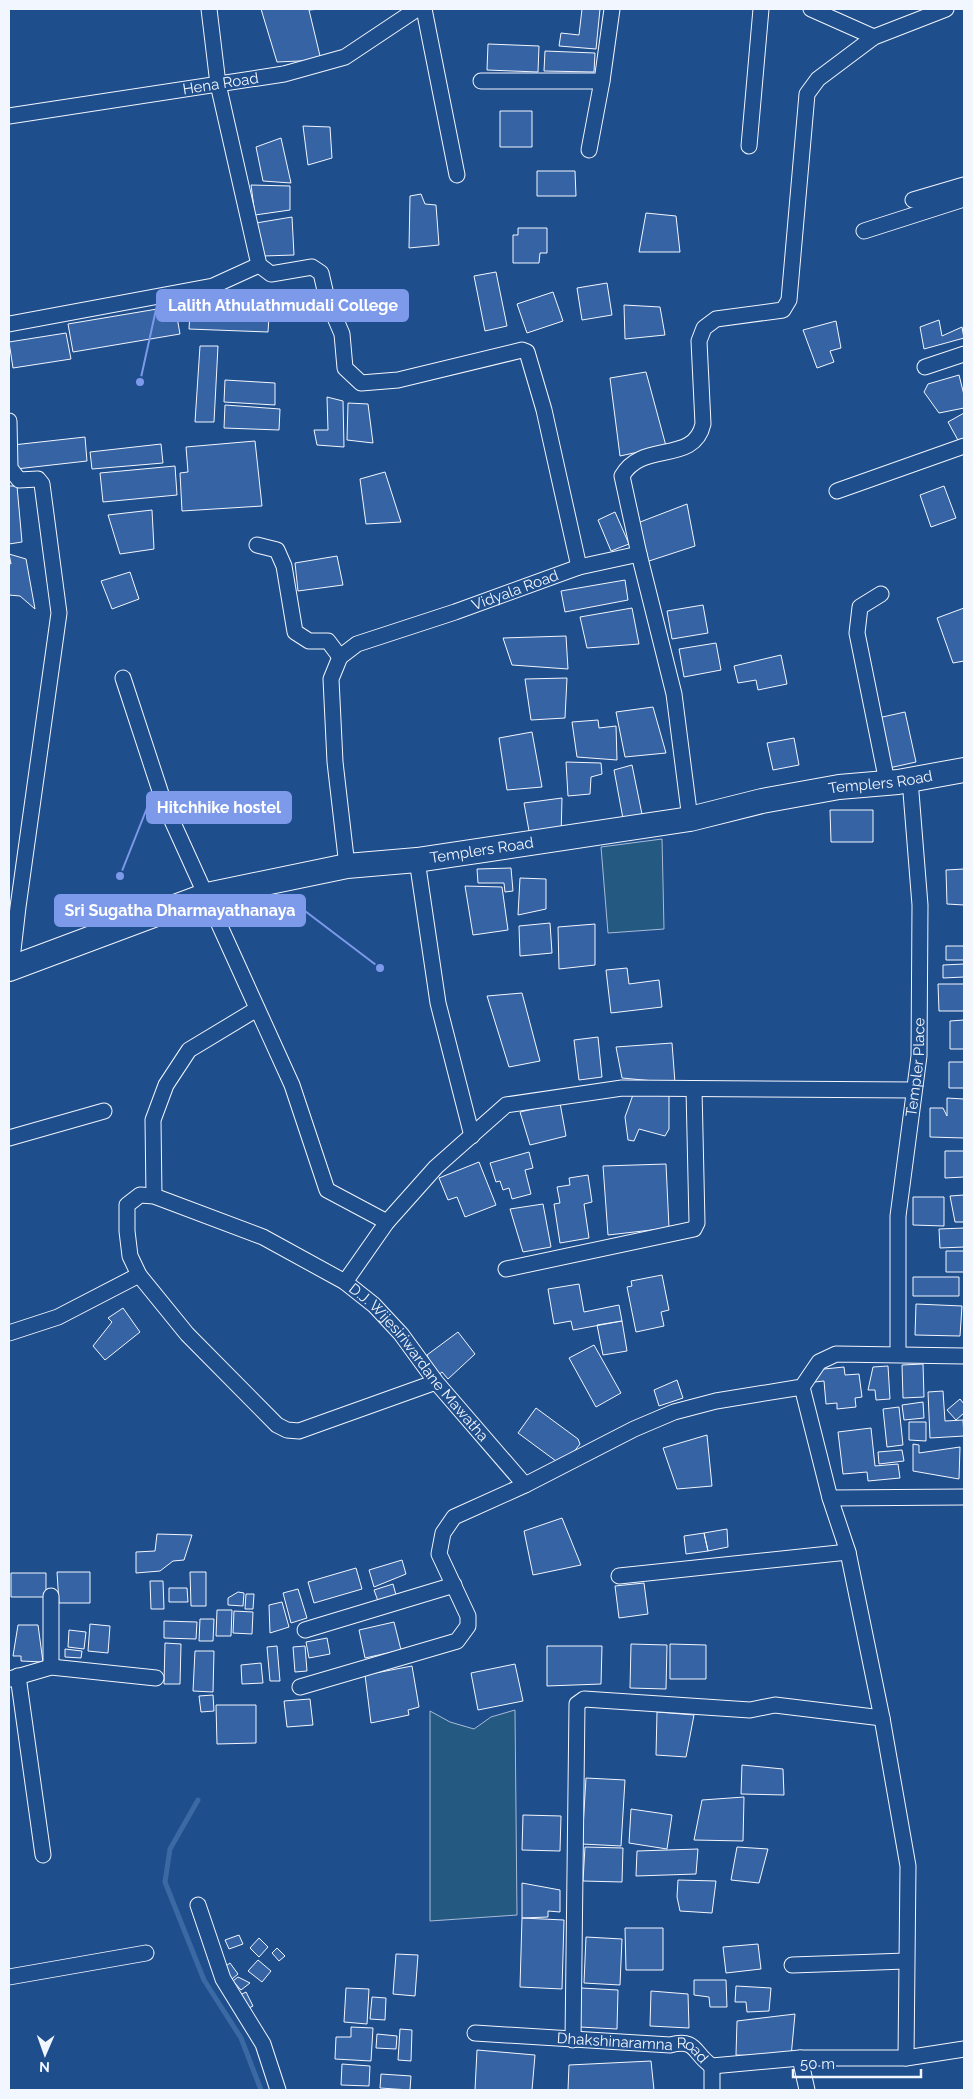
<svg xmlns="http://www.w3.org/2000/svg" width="973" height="2099" font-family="Raleway,sans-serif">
  <rect width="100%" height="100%" fill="#1f4e8c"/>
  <!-- green -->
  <path fill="#245a82" stroke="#a8bbd7" d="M662 839 664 929 608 933 601 847Z
    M515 1710 517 1915 430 1921V1711L450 1722 474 1729 491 1717Z"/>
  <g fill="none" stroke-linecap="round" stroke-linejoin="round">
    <!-- stream -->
    <path stroke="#3b69a3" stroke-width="5" d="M198 1800 170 1849 165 1882 204 1980 241 2038 261 2090"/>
  </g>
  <!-- building -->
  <path fill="#3563a3" stroke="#f2f6ff" d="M261 9H321L309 10 321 60 277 62Z
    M582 9H600L596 49 559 46 561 33 579 35Z
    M488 44 539 46 538 72 487 70Z
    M545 51 595 53 594 72 544 71Z
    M500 111H532V147H500Z
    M303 126 330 127 332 158 308 165Z
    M281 138 291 183 263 181 256 147Z
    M537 171H575L576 196H537Z
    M251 185 290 186V210L255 215Z
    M421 194 425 204 436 205 439 245 409 248 410 196Z
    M646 213 676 216 680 252H639Z
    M292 217 294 255 263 256 256 223Z
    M518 228H547V253H540L539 263H513V235H518Z
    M496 272 507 326 485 331 474 276Z
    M607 283 612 315 582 320 577 288Z
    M553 292 563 321 527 333 517 304Z
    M191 297 270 301 268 332 189 329Z
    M624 305 660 307 665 335 625 339Z
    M175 306 180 334 73 352 68 324Z
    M939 320 942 336 962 327 964 338 924 349 920 327Z
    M836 321 841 348 830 351 834 362 817 368 803 330Z
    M66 333 71 359 13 368 9 342Z
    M200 346H218L214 422H195Z
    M646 372 666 446 620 456 610 378Z
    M959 375 964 395V408L939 413 924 392 928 384Z
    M225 380 275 383V405L224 402Z
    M327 397 343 401 344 447 317 445 314 430H328Z
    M348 403 368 404 373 443 347 440Z
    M225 405 280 409 279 430 224 428Z
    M964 413V439L959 442 948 422Z
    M85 437 87 461 16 469 13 445Z
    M255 441 262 506 182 511 180 473 188 472 186 447Z
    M161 444 163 463 92 469 90 452Z
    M175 466 177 495 103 502 100 473Z
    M385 472 401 522 366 524 360 479Z
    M9 486H17L22 542 9 544Z
    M944 486 956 518 931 527 920 495Z
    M687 504 695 546 646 562 635 524Z
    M152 510 154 549 120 554 108 515Z
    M615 512 629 544 611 551 598 520Z
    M9 554 26 559 35 609 20 596 9 595V563L11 564Z
    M337 556 343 585 298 591 295 563Z
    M130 572 139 599 112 609 101 581Z
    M625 580 628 600 565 612 561 591Z
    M703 605 708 633 672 639 667 611Z
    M632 608 639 644 587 648 580 617Z
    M964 608V661L953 663 937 618Z
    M566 636 568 669 512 665 503 638Z
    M716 643 721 670 684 677 679 649Z
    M781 655 787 684 758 690 756 680 738 683 734 666Z
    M567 678 565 718 531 720 525 679Z
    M653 707 666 753 625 757 616 712Z
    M905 712 916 762 889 768 878 718Z
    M598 720 599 728 616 726 617 760 577 757 572 722Z
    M532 732 542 787 507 790 499 738Z
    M794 738 799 765 773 770 767 743Z
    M566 762 601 763 602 774 591 777 590 794 568 796Z
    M632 765 644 824H624L614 770Z
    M562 798 561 837 531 842 524 803Z
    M830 810H873V842H831Z
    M511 868 513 891 505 892 504 883H478L477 869Z
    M964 869V905L947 904 946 870Z
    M520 878 546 879V909L518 915Z
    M465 886 502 887 508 930 473 935Z
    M550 923 552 953 520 956 519 926Z
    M595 924V965L559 969 558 927Z
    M946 946H964V960H946Z
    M964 964V977L943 978V965Z
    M627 968 629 984 659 980 662 1007 611 1013 606 970Z
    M938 984H964V1011H939Z
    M522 993 540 1061 509 1067 487 996Z
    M964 1020V1049H950V1021Z
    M598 1037 602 1077 579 1080 574 1040Z
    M672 1043 675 1083 622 1078 616 1047Z
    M949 1062H964V1088H949Z
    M634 1092 669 1095V1129L665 1136 639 1129 634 1141 628 1140 625 1117Z
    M947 1098 964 1099V1138L930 1137V1108H943L947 1116Z
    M560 1103 566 1136 530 1145 520 1112Z
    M945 1151H964V1177L945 1178Z
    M529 1152 533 1168 525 1170 531 1194 512 1199 509 1188 503 1190 500 1181 496 1182 490 1163Z
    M479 1162 496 1205 465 1217 457 1197 448 1200 439 1178Z
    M666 1164 669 1228 608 1235 603 1166Z
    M588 1175 592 1202 584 1204 589 1238 560 1243 554 1204 560 1203 557 1187 570 1185 569 1178Z
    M964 1195V1222H955L950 1196Z
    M913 1197H944V1226L913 1225Z
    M543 1204 551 1247 523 1252 510 1209Z
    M964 1228V1247L940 1248 939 1229Z
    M946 1251H964V1272H946Z
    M662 1275 669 1310 661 1312 664 1326 636 1332 627 1287 632 1286 631 1281Z
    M913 1277H959V1296H913Z
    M579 1284 584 1312 619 1305 622 1321 573 1330 571 1321 554 1324 548 1289Z
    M916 1304 962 1306 960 1336 915 1335Z
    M123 1308 140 1332 105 1360 93 1346 112 1322 108 1318Z
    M622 1321 627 1351 603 1355 597 1325Z
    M458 1332 475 1354 448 1379 442 1372 436 1377 427 1355Z
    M594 1345 621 1393 596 1407 569 1358Z
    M923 1364 924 1397 903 1398 902 1365Z
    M888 1366 890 1399 876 1400 875 1390H868L873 1367Z
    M844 1367 845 1375 859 1374 862 1397 855 1398 856 1407 837 1409V1403L826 1404 824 1381 815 1382 814 1370Z
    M677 1380 683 1398 659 1406 654 1390Z
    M943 1391 945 1421 963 1420 964 1436 930 1438 928 1392Z
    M960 1399 964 1404V1413L956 1420 947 1410Z
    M923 1402 924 1418 904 1420 902 1405Z
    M899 1407 903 1445 887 1447 883 1409Z
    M536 1408 578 1439 580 1444 569 1458 560 1464 518 1433Z
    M909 1422H926V1441L909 1440Z
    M871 1428 875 1466 898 1464 900 1478 868 1481 867 1472 843 1474 838 1432Z
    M707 1435 712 1486 677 1489 663 1448Z
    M913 1444 919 1445V1453L960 1447 959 1479 913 1471Z
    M902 1450 904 1461 879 1464 878 1452Z
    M562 1518 581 1565 533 1575 524 1531Z
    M727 1529 728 1547 708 1551 704 1533Z
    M704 1533 708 1551 686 1554 684 1536Z
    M157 1534 192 1535 184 1560 173 1561 160 1571 136 1573V1552L155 1551Z
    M402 1560 406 1574 374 1587 369 1570Z
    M356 1568 362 1589 314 1603 308 1582Z
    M57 1572H90V1603H59Z
    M190 1572H206V1606H191Z
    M11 1573H46V1597H11Z
    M150 1581H163L164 1609H151Z
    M644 1583 648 1614 619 1618 615 1586Z
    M393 1584 396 1595 378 1601 374 1590Z
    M169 1588H187L188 1602H169Z
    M298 1589 307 1618 291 1623 283 1593Z
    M238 1592 244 1593 243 1606 228 1605V1598Z
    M246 1594H254L253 1609H245Z
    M282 1602 289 1627 270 1633 269 1605Z
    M217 1610H232L231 1636H216Z
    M234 1611 253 1612 252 1634 233 1633Z
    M200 1619H214L213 1641H199Z
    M164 1621 197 1622 196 1639 164 1638Z
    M394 1622 401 1650 365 1658 359 1630Z
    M90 1624 110 1626 108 1653 88 1651Z
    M18 1625H38L43 1662 21 1661V1656H13Z
    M69 1630 86 1632 84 1649 68 1647Z
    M327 1638 330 1654 309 1658 306 1642Z
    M165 1643 181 1644 180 1684H164Z
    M631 1644 667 1645 666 1689 630 1688Z
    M670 1644 706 1645V1679H670Z
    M277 1646 280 1681H270L267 1647Z
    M305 1646 307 1671 295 1672 293 1647Z
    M547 1646H602L601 1684 547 1686Z
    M65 1649 82 1651 81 1658 65 1657Z
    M195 1651H214L213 1692 193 1691Z
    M261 1663 263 1683 242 1684 241 1665Z
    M515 1664 523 1701 478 1710 471 1673Z
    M412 1666 419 1707 408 1710 409 1715 371 1723 365 1675Z
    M213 1695 214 1711 201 1712 199 1696Z
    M310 1699 313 1725 287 1727 284 1701Z
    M216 1705H256V1743L217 1744Z
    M657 1712 694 1715 686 1757 656 1755Z
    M742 1765 783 1769 784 1795 741 1794Z
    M586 1778 625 1780 621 1846 582 1844Z
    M744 1797 743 1841 694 1840 702 1800Z
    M631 1809 672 1815 667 1849 629 1843Z
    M523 1815 561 1816 560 1851 522 1850Z
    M585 1847 623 1848 622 1882 583 1881Z
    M737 1847 768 1849 759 1883 731 1880Z
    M698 1849 696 1874 636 1876 637 1851Z
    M678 1880 716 1881 712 1913 680 1911 677 1897Z
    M522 1883 560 1890V1912L548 1911V1917L522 1918Z
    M522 1918 564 1920 562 1989 520 1987Z
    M625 1928H663V1970H626Z
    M239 1935 243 1944 229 1949 225 1940Z
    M586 1937 622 1939 620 1985 584 1983Z
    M259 1938 268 1947 259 1957 250 1948Z
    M758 1944 761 1969 726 1973 723 1947Z
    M277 1948 285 1956 279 1961 272 1953Z
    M396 1954 418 1955 415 1996 393 1994Z
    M258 1960 271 1971 262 1982 248 1971Z
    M230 1963 238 1974 232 1979 223 1968Z
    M238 1977 250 1983 241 1990 233 1981Z
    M694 1980H726L727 2007H710L709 1997 694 1995Z
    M736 1986 771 1988 769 2011 747 2012 746 2002H735Z
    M346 1988 369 1989 367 2024 344 2022Z
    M581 1988 618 1990 617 2029 580 2027Z
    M651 1991 688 1994 689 2028 650 2026Z
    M246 1992 253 2006 247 2009 240 1995Z
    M372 1997 386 1998 385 2020 370 2019Z
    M795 2014 791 2057 736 2055 737 2021Z
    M351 2027 373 2028 371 2061 335 2059 336 2037H351Z
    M400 2029 412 2030 411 2061 398 2060Z
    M377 2034 397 2036 396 2049 376 2048Z
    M477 2050 535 2055 532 2090H475Z
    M651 2061 654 2090H568L569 2065Z
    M342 2064 370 2066 369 2086 341 2085Z
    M381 2074 411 2076 410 2090 380 2088Z"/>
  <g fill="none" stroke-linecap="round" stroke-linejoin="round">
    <!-- minor casing -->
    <g stroke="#f2f6ff" stroke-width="17">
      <g id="minor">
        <path d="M209 9 218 84 259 265 271 274 312 267 321 273 327 299 342 334 345 368 361 383 398 380 522 350 527 352 544 410 579 567"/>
        <path d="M424 9 457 175"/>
        <path d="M811 9 874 37"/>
        <path d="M481 81H602L612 9"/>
        <path id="s1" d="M9 116 284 74 345 57 417 9"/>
        <path d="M749 146 761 9"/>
        <path d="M589 150 602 81"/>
        <path d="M913 200 964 185"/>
        <path d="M864 231 964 199"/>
        <path d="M9 324 213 286 259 265"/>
        <path d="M925 367 964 354"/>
        <path d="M9 421 10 468 19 480 38 479 42 484 59 613 18 907 11 968"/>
        <path d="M837 491 964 446"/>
        <path d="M257 545 277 550 284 566 295 632 309 641H328L340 657"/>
        <path d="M639 554 622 476C642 440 694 465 703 424L699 341 704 328 716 319 783 310 789 300 807 94 818 79 874 37 946 9"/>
        <path d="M881 594 860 607 857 633 887 782"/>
        <path d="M123 678 164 803 292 1085 327 1190 387 1222"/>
        <path d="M417 860 438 1003 472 1136"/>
        <path id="s2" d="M347 866 335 762 331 679 340 657 357 644 455 612 579 567 639 554 674 694 690 819"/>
        <path d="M9 1138 104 1111"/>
        <path d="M154 1196 153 1120 166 1085 189 1050 257 1009"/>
        <path d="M506 1269 694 1229 697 1223 694 1089"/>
        <path d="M345 1282 387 1222 436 1167 506 1105 622 1088 914 1090"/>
        <path d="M9 1333 58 1317 139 1275"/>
        <path id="s3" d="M898 1354V1216L919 1056 920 905 910 780"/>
        <path id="s4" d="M436 1382 299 1431 287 1430 277 1425 187 1334 139 1275 130 1256 127 1231V1205L140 1195 154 1196 263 1237 345 1282 374 1305 401 1334 436 1382 525 1485"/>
        <path d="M802 1387 830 1498 848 1552 882 1718 908 1866 906 2058"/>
        <path d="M830 1498 964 1497"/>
        <path d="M619 1576 848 1552"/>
        <path d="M51 1596V1667"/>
        <path d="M305 1630 454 1585"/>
        <path d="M18 1676 43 1855"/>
        <path d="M10 1679 51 1667 156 1678"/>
        <path d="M300 1687 457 1641 468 1626V1616L439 1554 443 1533 454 1517 525 1485 634 1429 674 1412 716 1401 802 1387 819 1362 836 1354 964 1356"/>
        <path d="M198 1905 223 1979 263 2044 278 2090"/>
        <path d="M792 1965 906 1961"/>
        <path d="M9 1977 146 1953"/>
        <path id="s5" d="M475 2033 670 2045C698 2038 693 2054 712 2066L800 2058H906L964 2049"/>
        <path d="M573 2040 577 1704 584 1699 750 1710 775 1705 882 1718"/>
        <path d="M800 2058 807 2090"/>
        <path d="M712 2090V2066"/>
      </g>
    </g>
    <!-- primary casing -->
    <g stroke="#f2f6ff" stroke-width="26">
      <g id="primary">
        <path id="s6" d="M9 969 207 895 347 866 417 860 690 819 762 801 839 787 898 782 964 770"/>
      </g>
    </g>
    <!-- minor -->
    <use href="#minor" stroke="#1f4e8c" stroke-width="15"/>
    <!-- primary -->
    <use href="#primary" stroke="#1f4e8c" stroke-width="24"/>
  </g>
  <g text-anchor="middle" stroke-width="4" stroke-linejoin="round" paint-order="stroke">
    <!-- street labels -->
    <g font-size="15" fill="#f2f6ff" stroke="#1f4e8c">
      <text dy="5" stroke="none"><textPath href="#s1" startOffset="214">Hena Road</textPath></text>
      <text dy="5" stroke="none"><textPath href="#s2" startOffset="400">Vidyala Road</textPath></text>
      <text dy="5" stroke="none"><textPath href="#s6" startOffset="895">Templers Road</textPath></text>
      <text dy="5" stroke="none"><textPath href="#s6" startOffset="490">Templers Road</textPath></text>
      <text dy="5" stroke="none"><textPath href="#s3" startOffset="288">Templer Place</textPath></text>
      <text dy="5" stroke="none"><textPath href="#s4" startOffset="795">D.J. Wijesiriwardane Mawatha</textPath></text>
      <text dy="5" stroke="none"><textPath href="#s5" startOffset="160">Dhakshinaramna Road</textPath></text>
    </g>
  </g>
  <!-- callouts -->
  <path fill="none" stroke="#7d9aea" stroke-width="2" d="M140 382L157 305M120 876L147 808M380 968L305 911"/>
  <g fill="#7d9aea" stroke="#1f4e8c" stroke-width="2">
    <circle cx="140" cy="382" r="5"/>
    <circle cx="120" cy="876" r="5"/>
    <circle cx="380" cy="968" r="5"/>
  </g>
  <g fill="#7d9aea" stroke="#7d9aea" stroke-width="2">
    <rect x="157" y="290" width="251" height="31" rx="5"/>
    <rect x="147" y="792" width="144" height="31" rx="5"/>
    <rect x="55" y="895" width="250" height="31" rx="5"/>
  </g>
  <g font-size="16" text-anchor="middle" font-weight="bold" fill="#fff">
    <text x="283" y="311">Lalith Athulathmudali College</text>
    <text x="219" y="813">Hitchhike hostel</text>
    <text x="180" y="916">Sri Sugatha Dharmayathanaya</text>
  </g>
  <!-- border -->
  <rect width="973" height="2099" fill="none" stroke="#f2f6ff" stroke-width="20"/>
  <!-- north arrow -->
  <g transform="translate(45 2054) rotate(182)" stroke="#1f4e8c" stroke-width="4" paint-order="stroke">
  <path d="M0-4L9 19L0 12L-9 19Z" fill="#f2f6ff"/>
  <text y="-8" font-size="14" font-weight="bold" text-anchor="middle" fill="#f2f6ff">N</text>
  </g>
  <!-- scale -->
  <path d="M793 2069v8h128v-8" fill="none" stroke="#f2f6ff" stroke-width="2.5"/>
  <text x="800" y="2069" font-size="15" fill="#f2f6ff" stroke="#1f4e8c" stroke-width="4" paint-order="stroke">50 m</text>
</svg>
